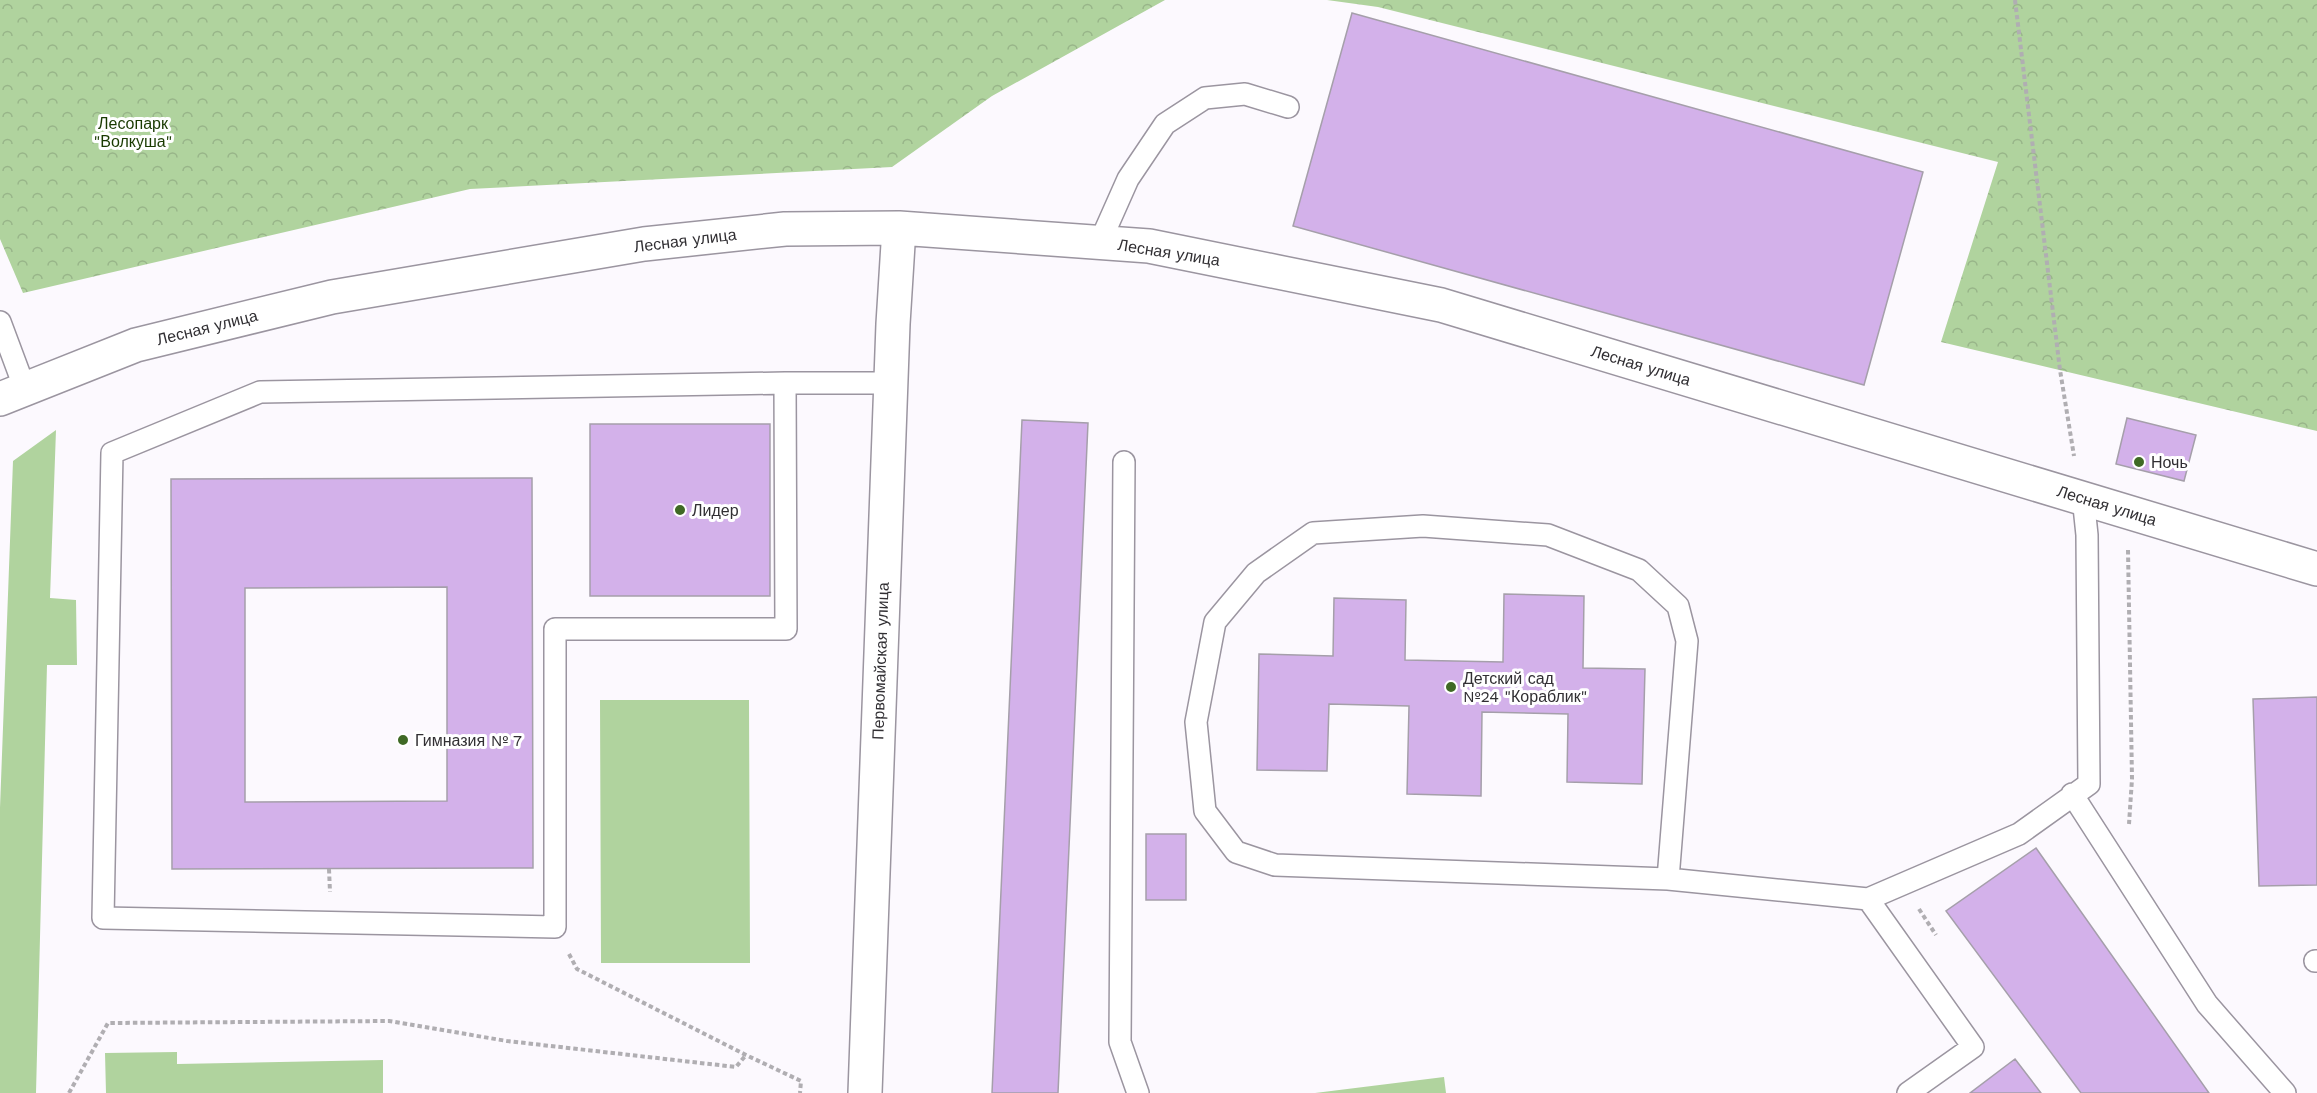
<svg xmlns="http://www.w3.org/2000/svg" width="2317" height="1093" font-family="'Work Sans',sans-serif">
  <defs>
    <pattern id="park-crowns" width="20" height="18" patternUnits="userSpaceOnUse" patternTransform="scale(1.5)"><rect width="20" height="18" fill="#b0d39e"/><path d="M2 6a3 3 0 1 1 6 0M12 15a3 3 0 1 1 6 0" fill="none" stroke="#98b589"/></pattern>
  </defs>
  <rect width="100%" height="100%" fill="#fcf9fe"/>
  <!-- grass -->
  <path fill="#b0d39e" d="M56 430 50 598 76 600 77 665H47L36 1093H0V808L13 461Z
    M600 700H749L750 963H601Z
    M177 1052V1064L383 1060V1093H106L105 1053Z
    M1444 1077 1446 1093H1315Z"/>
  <!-- park -->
  <path fill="url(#park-crowns)" d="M0 0H1165L992 96 892 167 470 189 23 293 0 239Z
    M1327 0H2317V431L1941 342 1998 162 1378 7Z"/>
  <!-- building -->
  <path fill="#d3b1ea" stroke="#a59faa" stroke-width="1.5" fill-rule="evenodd" d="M1352 13 1923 172 1864 385 1293 226Z
    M2127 418 2196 435 2184 481 2116 464Z
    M1022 420 1088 423 1058 1093H992Z
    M590 424H770V596H590Z
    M532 478 533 868 172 869 171 479ZM447 587V801L245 802V588Z
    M1504 594 1584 596 1583 668 1645 669 1642 784 1567 782 1568 714 1482 712 1481 796 1407 794 1409 706 1329 704 1327 771 1257 770 1259 654 1333 656 1334 598 1406 600 1405 660 1503 662Z
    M2317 697V885L2259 886 2253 699Z
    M1146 834H1186V900H1146Z
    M2036 848 2209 1093H2081L1946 911Z
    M2015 1059 2041 1093H1970Z"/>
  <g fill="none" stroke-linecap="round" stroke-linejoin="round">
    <!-- lane casing -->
    <g stroke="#9b95a0" stroke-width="24">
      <path id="lane" d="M1100 242 1128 179 1165 124 1205 98 1245 94 1288 107
        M0 322 25 389
        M785 383 786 629H555V927L103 918 112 453 260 392Z
        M785 383H891
        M1124 462 1120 1042 1138 1093
        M2072 794 2207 1004 2285 1093
        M1668 879 1687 641 1678 606 1639 570 1548 535 1423 526 1313 533 1256 573 1215 622 1196 722 1205 811 1236 852 1275 865 1668 879 1868 899
        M2315 961H2317
        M1908 1093 1973 1047 1868 899 2019 834 2089 784 2087 535 2083 497"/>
    </g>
    <!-- secondary casing -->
    <g stroke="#9b95a0" stroke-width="36">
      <path id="secondary" d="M0 399 136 345 332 297 644 244 785 229 899 228 1149 246 1441 305 2317 569
        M865 1093 893 324 899 228"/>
    </g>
    <!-- path -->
    <path stroke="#b0aeb2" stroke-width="4" stroke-dasharray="4.5 3" stroke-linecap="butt" d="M2015 0 2060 370 2074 456
      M2128 550 2132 779 2129 824
      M329 869 330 892
      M1919 909 1936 935
      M569 954 577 969 746 1055 801 1081 800 1093
      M69 1093 108 1023 389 1021 507 1041 736 1067 746 1055"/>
    <!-- lane -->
    <use href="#lane" stroke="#fff" stroke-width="21"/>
    <!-- secondary -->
    <use href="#secondary" stroke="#fff" stroke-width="33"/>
  </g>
  <!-- markers -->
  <g fill="#3f6925" stroke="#fff" stroke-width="2">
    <circle cx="2139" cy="462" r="6"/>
    <circle cx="680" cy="510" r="6"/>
    <circle cx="1451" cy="687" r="6"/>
    <circle cx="403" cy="740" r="6"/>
  </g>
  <g text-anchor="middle" stroke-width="6" stroke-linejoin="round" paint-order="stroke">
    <!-- park labels -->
    <g font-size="16" fill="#193a00" stroke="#fff">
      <text x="133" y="129">Лесопарк<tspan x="133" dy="18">"Волкуша"</tspan></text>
    </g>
    <!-- street labels -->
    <g font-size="16" fill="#312f33" stroke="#fff">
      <text transform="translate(685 240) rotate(-7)" y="6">Лесная улица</text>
      <text transform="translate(1169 252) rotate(9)" y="6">Лесная улица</text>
      <text transform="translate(207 327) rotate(-14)" y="6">Лесная улица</text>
      <text transform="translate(1641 365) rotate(17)" y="6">Лесная улица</text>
      <text transform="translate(2107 505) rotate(17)" y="6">Лесная улица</text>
      <text transform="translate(880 661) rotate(-88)" y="6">Первомайская улица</text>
    </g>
    <!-- poi labels -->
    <g font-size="16" fill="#312f33" stroke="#fff" text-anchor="start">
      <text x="2151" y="468">Ночь</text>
      <text x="692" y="516">Лидер</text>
      <text x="1463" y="684">Детский сад<tspan x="1463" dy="18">№24 "Кораблик"</tspan></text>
      <text x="415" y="746">Гимназия № 7</text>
    </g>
  </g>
</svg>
